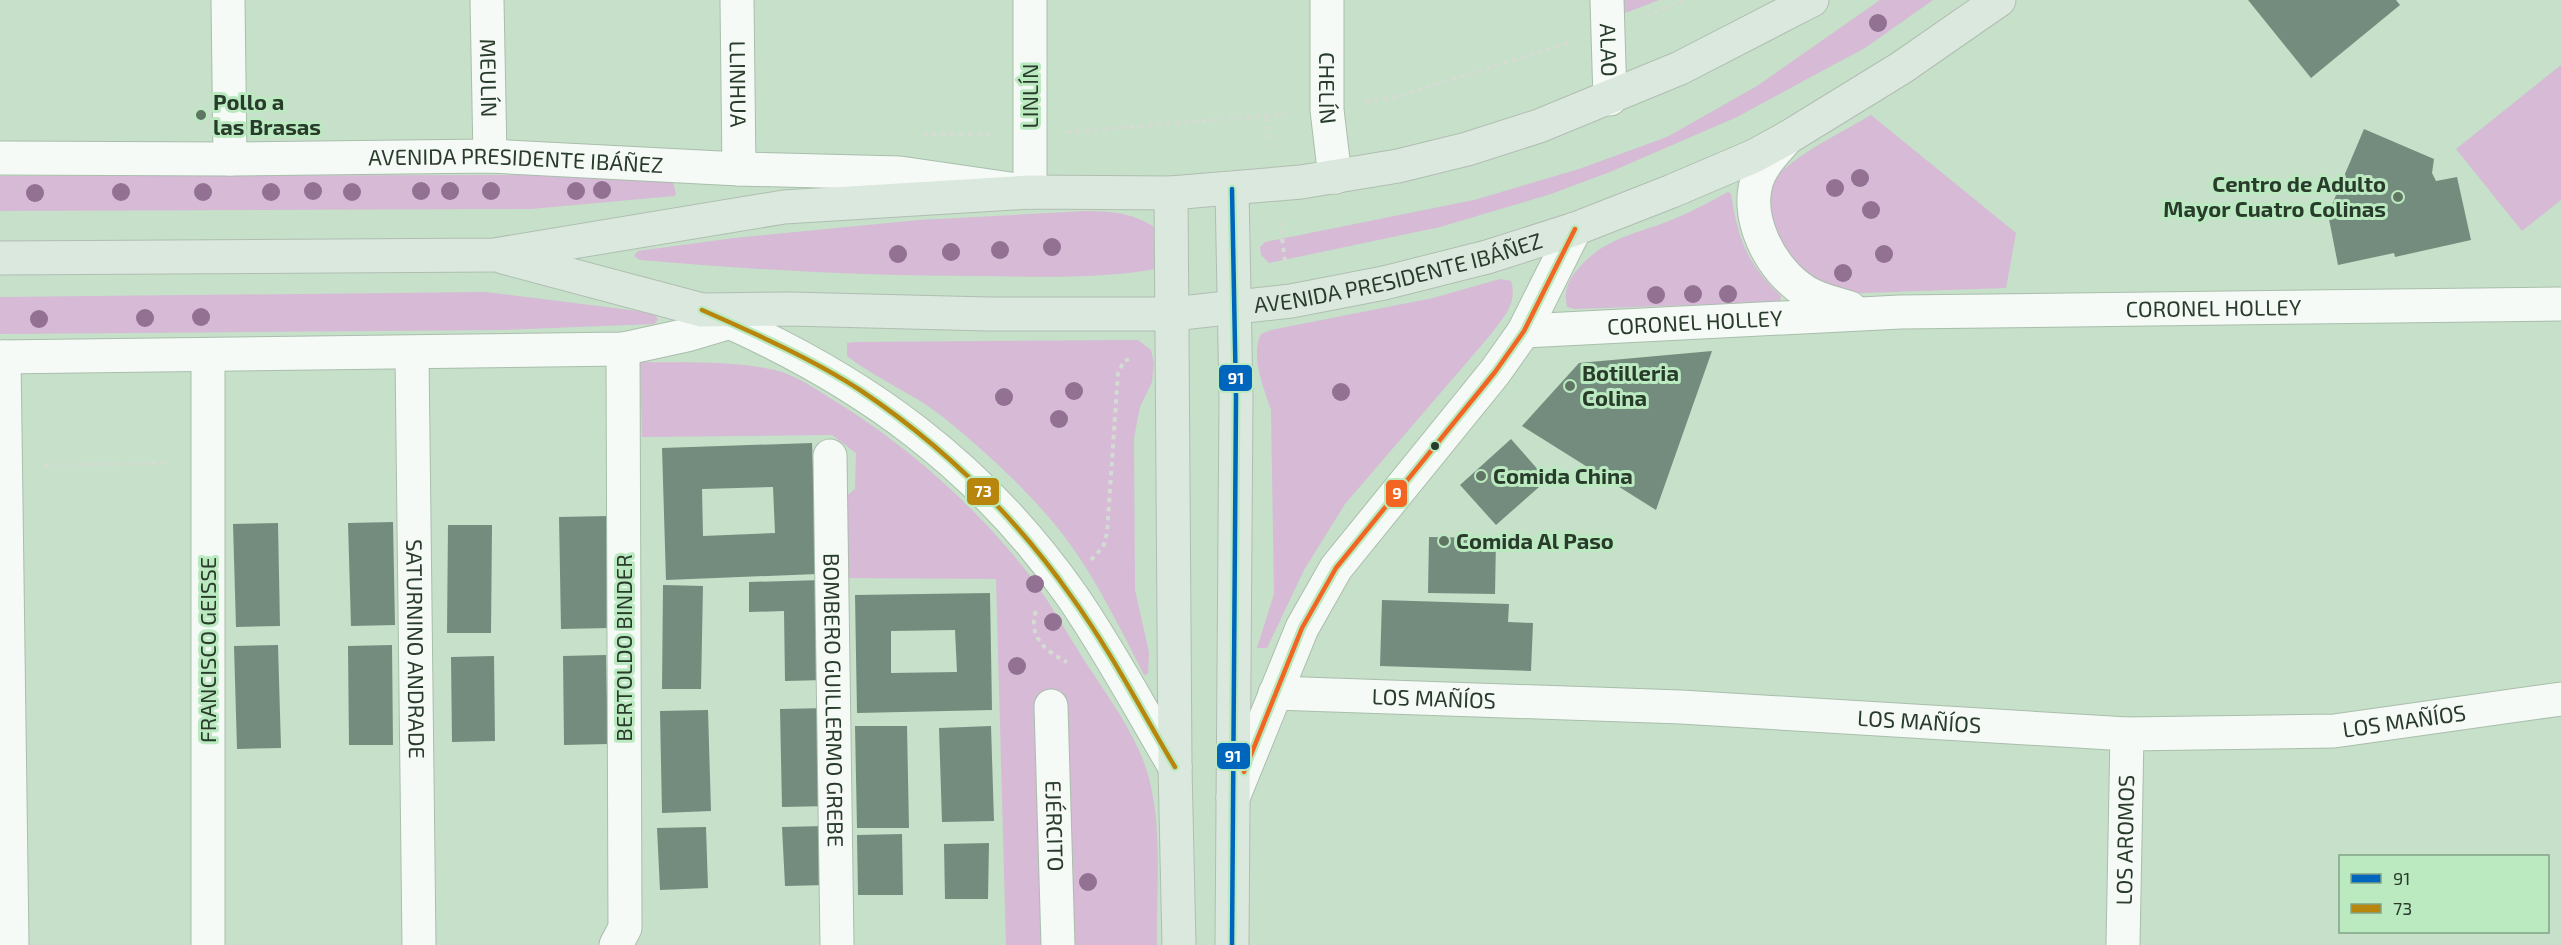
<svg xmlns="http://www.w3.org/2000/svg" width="2561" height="945" font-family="'Exo 2',sans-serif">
  <rect width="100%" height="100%" fill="#c6e0c9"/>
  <!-- green -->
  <path fill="#d6bad6" d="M1621 0H1659L1620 15Z
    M1880 0H1933L1865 48 1807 79 1737 117 1610 172 1548 195 1440 227 1269 263 1261 255 1260 247 1265 242 1474 200 1579 169 1667 137 1757 86Z
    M2561 65V200L2522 231 2456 149Z
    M1871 115 2016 233 2006 288 1834 294 1794 263 1771 231 1767 186C1794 154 1836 136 1871 115Z
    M567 175 673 182 676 194 674 196 531 209 0 211V176Z
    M1728 192 1731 194C1738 239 1747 264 1781 296L1780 302 1575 309 1567 307C1564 290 1567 282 1578 269 1605 237 1637 234 1674 219 1693 211 1711 201 1728 192Z
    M1085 211C1115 211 1142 214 1164 235L1162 259 1155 269C1099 279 1039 277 982 276 866 276 756 270 640 260L634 256 638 251 734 238 919 220Z
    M1500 279 1511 281C1518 303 1504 316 1492 333L1345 504 1304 570 1267 648H1257L1274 594 1271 410C1264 389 1250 355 1261 334L1271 330 1433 298Z
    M485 292 654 313 658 320 654 324 501 330 0 334V297Z
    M1138 340 1151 350 1154 363 1152 382 1140 407 1134 438 1135 590 1149 652 1148 674 1144 675C1120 628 1096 578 1064 536 1032 494 984 450 943 417 913 393 876 379 847 356V343L856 342Z
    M640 362C684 363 731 360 775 370 796 375 817 390 835 401 905 444 973 504 1024 568 1048 598 1066 632 1086 663 1107 695 1132 729 1145 765 1164 820 1156 887 1157 945H1006L996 579 844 578 839 502 855 489 856 453 832 435 642 437Z"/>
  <!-- building -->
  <path fill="#748c7e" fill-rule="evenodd" d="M2248 0H2396L2400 5 2311 78Z
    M2364 129 2434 159 2432 173 2436 181 2457 177 2471 240 2395 257 2394 253 2338 265 2328 214Z
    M1712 351 1656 510 1522 426 1579 363Z
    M1511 439 1547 480 1496 525 1460 485Z
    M812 443 817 574 666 580 662 448ZM773 487 775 533 703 536 702 489Z
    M609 516 610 628 561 629 559 517Z
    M393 522 395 625 351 626 348 523Z
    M278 523 280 626 236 627 233 524Z
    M448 525H492L491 633H447Z
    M1429 537 1496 538 1495 594 1428 593Z
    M823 580 825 680 785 681 784 611 749 612V582Z
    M663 585 703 586 701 689H662Z
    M990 593 992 710 857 713 855 595ZM955 630 957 672 891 673V631Z
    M1382 600 1509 604 1508 622 1533 623 1531 671 1380 666Z
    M278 645 281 748 237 749 234 646Z
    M392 645 393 745H349L348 646Z
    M606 655 608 744 564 745 563 656Z
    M494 656 495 741 452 742 451 657Z
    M828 708 830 806 782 807 780 709Z
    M708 710 711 811 662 813 660 711Z
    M855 726H907L909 828H857Z
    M991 726 994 821 942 822 939 728Z
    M825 826 827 885 785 886 782 827Z
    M706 827 708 888 660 890 657 828Z
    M902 834 903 895H858L857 835Z
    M989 843 988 899H945L944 844Z"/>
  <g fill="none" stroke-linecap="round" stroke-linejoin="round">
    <!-- minor casing -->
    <g stroke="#a9beac" stroke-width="35">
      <g id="minor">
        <path d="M228 0 230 159"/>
        <path id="s1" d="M487 0 490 156"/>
        <path id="s2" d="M737 0 739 169"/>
        <path id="s3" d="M1327 0V110L1335 177"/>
        <path id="s4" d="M1607 0 1610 99"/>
        <path d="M1787 138C1777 150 1765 161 1759 175 1742 215 1770 270 1806 292 1819 300 1835 303 1850 308"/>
        <path id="s5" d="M0 158 230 159 490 156 739 169 900 173 1030 192V0"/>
        <path d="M720 318C864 381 981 466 1072 596 1110 651 1141 710 1175 767"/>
        <path id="s6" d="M1524 331 1900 312 2561 304"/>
        <path id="s7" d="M412 353 419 945"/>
        <path d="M0 357 623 349 687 335 761 313"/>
        <path d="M4 357 12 945"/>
        <path id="s8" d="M830 456 837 945"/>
        <path id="s9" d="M1275 693 1681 707 2127 734 2334 731 2561 699"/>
        <path id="s10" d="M1051 706 1058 945"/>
        <path d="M1233 798 1302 628 1336 568 1495 372 1524 331 1575 229"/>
        <path d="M208 945V355"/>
        <path d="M616 945 625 928 623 349"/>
        <path id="s11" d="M2123 945 2127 734"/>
      </g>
    </g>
    <!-- major casing -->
    <g stroke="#b0beb2" stroke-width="35">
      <g id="major">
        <path d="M1232 189 1236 397 1232 945"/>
        <path d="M1171 193 1175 767 1179 945"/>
        <path id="s12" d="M503 257 702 310 790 309 988 314H1172L1291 301 1384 283 1487 257 1575 229 1672 191 1754 156 1787 138 1901 68 1999 0"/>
        <path d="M0 258 494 255 784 207 1030 192 1171 193 1301 182 1398 166 1467 149 1539 126 1680 68 1812 0"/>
      </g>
    </g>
    <!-- path -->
    <path stroke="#d3dbd3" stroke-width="4" stroke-dasharray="4.5 4.5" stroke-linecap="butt" d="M1646 16 1684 0
      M1365 102 1399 96 1571 42
      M1266 117 1270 146
      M1067 132 1290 114
      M923 134H990
      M1280 221 1285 262
      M44 465 169 463
      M1091 560 1103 547 1107 533 1118 373 1124 361 1132 358
      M1036 611C1027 637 1047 652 1067 662"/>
    <!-- minor -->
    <use href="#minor" stroke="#f6faf7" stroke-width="33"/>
    <!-- major -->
    <use href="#major" stroke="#dbe8de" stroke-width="33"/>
    <!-- bus-1 casing -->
    <g stroke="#bbeac1" stroke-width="9">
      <path id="bus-1" d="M1232 189 1236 397 1232 945"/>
    </g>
    <!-- bus-2 casing -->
    <g stroke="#bbeac1" stroke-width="9">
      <path id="bus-2" d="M702 310C752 332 814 360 860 390 942 445 1014 515 1071 596 1110 650 1141 710 1175 767"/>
    </g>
    <!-- bus-3 casing -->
    <g stroke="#bbeac1" stroke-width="9">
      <path id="bus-3" d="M1244 772 1302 628 1336 568 1495 372 1524 331 1575 229"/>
    </g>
    <!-- bus-1 -->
    <use href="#bus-1" stroke="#0065bd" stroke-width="4.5"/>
    <!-- bus-2 -->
    <use href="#bus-2" stroke="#b9860d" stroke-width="4.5"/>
    <!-- bus-3 -->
    <use href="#bus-3" stroke="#f26522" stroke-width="4.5"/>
  </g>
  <!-- trees -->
  <g fill="#927193">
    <circle cx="1878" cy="23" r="9"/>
    <circle cx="1860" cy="178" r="9"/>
    <circle cx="1835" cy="188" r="9"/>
    <circle cx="602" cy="190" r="9"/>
    <circle cx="313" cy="191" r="9"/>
    <circle cx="421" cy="191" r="9"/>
    <circle cx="450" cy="191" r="9"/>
    <circle cx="491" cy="191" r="9"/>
    <circle cx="576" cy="191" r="9"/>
    <circle cx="121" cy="192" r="9"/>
    <circle cx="203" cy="192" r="9"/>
    <circle cx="271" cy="192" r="9"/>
    <circle cx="352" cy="192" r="9"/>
    <circle cx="35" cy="193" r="9"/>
    <circle cx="1871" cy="210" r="9"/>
    <circle cx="1052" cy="247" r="9"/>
    <circle cx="1000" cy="250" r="9"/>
    <circle cx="951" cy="252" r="9"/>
    <circle cx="898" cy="254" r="9"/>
    <circle cx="1884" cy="254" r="9"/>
    <circle cx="1843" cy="273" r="9"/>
    <circle cx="1693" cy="294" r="9"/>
    <circle cx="1728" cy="294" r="9"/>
    <circle cx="1656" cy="295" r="9"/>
    <circle cx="201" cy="317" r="9"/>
    <circle cx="145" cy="318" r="9"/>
    <circle cx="39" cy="319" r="9"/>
    <circle cx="1074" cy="391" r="9"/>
    <circle cx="1341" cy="392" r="9"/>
    <circle cx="1004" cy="397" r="9"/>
    <circle cx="1059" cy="419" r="9"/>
    <circle cx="1035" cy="584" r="9"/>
    <circle cx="1053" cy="622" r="9"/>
    <circle cx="1017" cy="666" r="9"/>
    <circle cx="1088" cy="882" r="9"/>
  </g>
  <!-- markers -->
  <g fill="#607562" stroke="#bbeac1" stroke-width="2">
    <circle cx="201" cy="115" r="6"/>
    <circle cx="2398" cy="197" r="6"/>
    <circle cx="1570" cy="386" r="6"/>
    <circle cx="1481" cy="476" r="6"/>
    <circle cx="1444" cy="541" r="6"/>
  </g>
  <circle fill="#293b2b" stroke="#bbeac1" stroke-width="2" cx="1435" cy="446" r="5"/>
  <g text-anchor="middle" stroke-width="6" stroke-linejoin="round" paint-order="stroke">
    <!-- street labels -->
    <g font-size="22" fill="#293b2b" stroke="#bbeac1">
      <text dy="8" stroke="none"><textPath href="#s4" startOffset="50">ALAO</textPath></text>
      <text dy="8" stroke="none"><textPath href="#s1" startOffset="78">MEULÍN</textPath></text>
      <text dy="8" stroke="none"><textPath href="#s2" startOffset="84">LLINHUA</textPath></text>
      <text dy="8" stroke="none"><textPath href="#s3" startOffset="88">CHELÍN</textPath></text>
      <text transform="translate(1030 96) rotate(-90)" y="8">LINLÍN</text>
      <text dy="8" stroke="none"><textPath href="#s5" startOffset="516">AVENIDA PRESIDENTE IBÁÑEZ</textPath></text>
      <text dy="8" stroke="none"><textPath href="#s12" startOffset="906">AVENIDA PRESIDENTE IBÁÑEZ</textPath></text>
      <text dy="8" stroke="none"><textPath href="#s6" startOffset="690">CORONEL HOLLEY</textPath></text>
      <text dy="8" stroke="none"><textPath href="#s6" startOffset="171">CORONEL HOLLEY</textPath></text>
      <text transform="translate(624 648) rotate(-90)" y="8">BERTOLDO BINDER</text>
      <text dy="8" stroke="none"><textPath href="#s7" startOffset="296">SATURNINO ANDRADE</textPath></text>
      <text transform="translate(208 650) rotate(-90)" y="8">FRANCISCO GEISSE</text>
      <text dy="8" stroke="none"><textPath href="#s9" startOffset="159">LOS MAÑÍOS</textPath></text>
      <text dy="8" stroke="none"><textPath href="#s8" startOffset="244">BOMBERO GUILLERMO GREBE</textPath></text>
      <text dy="8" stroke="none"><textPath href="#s9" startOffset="645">LOS MAÑÍOS</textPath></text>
      <text dy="8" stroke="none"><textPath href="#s9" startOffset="1131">LOS MAÑÍOS</textPath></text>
      <text dy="8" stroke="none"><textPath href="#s10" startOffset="120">EJÉRCITO</textPath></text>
      <text dy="8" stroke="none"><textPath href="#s11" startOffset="105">LOS AROMOS</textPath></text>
    </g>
    <!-- poi labels -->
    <g font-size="22" font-weight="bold" fill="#293b2b" stroke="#bbeac1" text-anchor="start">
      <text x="213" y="110">Pollo a<tspan x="213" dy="25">las Brasas</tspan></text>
      <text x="2386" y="192" text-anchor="end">Centro de Adulto<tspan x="2386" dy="25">Mayor Cuatro Colinas</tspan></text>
      <text x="1582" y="381">Botilleria<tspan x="1582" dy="25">Colina</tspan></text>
      <text x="1493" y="484">Comida China</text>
      <text x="1456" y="549">Comida Al Paso</text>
    </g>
  </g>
  <g stroke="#bbeac1" stroke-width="2">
    <rect x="1218" y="364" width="35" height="28" rx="6" fill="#0065bd"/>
    <rect x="966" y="477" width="34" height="29" rx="6" fill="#b9860d"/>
    <rect x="1385" y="479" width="23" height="29" rx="6" fill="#f26522"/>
    <rect x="1216" y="742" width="35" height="28" rx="6" fill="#0065bd"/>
  </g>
  <g font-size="16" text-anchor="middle" font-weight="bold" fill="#fff">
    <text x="1236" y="384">91</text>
    <text x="983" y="497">73</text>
    <text x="1397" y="499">9</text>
    <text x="1233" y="762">91</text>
  </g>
  <!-- legend -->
  <rect x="2339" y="855" width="210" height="78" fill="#bbeac1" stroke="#81a485" stroke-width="1.5"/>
  <rect x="2351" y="874" width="30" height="9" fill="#0065bd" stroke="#81a485" stroke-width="1.5"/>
  <text x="2393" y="885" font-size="18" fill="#293b2b">91</text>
  <rect x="2351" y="904" width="30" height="9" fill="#b9860d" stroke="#81a485" stroke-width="1.5"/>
  <text x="2393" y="915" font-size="18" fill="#293b2b">73</text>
</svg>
